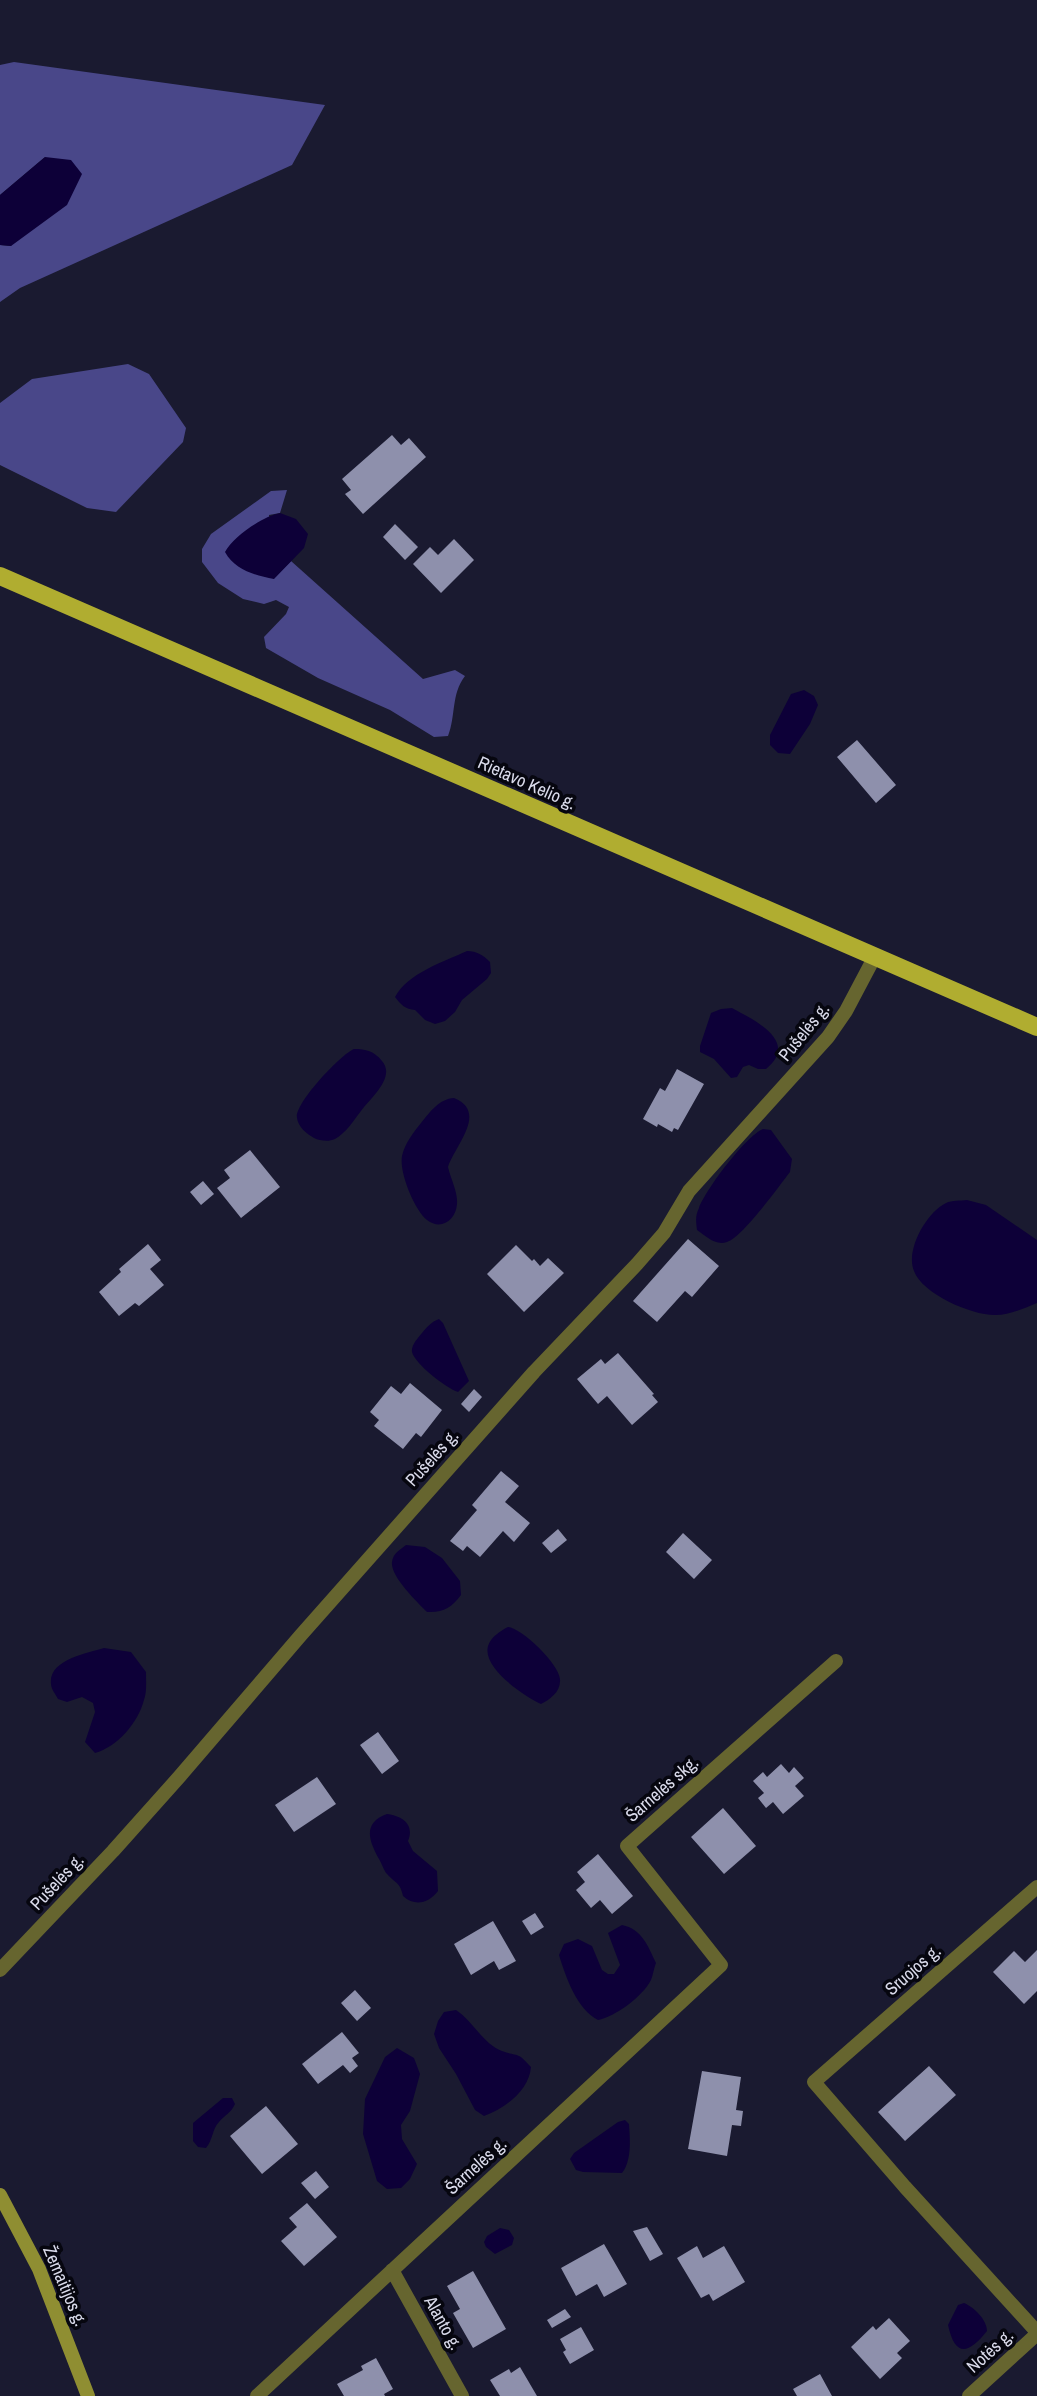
<svg xmlns="http://www.w3.org/2000/svg" width="1037" height="2396" font-family="'Archivo Narrow',sans-serif">
  <rect width="100%" height="100%" fill="#1a1a30"/>
  <!-- forest -->
  <path fill="#494789" d="M14 62 325 105 292 165 20 288 0 302V245L11 246 45 157 0 195V65Z
    M128 364 149 374 186 428 183 442 116 512 87 508 0 465V403L32 379Z
    M287 490 280 513 269 515 273 579 291 561 423 679 455 670 465 676C451 694 456 716 448 736L434 737 390 710 318 678 266 648 264 637 286 614 289 607 276 600 264 604 243 599 218 583 202 562V549L211 534 271 491Z"/>
  <!-- water -->
  <path fill="#0d0038" d="M45 157 71 160 82 174 67 205 11 246 0 245V195Z
    M280 513 296 519 308 534 304 548 274 579C254 575 235 570 225 552 233 536 264 516 280 513Z
    M804 690 814 696 818 705 810 724 790 754 778 753 770 745V735L791 694Z
    M467 951C477 951 483 955 490 962L491 973 487 979 462 1000 455 1012 445 1021 435 1024 425 1020 415 1010C405 1009 401 1005 395 997 408 973 443 962 467 951Z
    M732 1008C754 1020 800 1041 766 1069H758L749 1065 743 1067 737 1077 731 1078 714 1059 700 1052V1046L711 1013 721 1009Z
    M354 1049C366 1049 374 1051 382 1061 396 1077 371 1098 361 1111 354 1120 346 1133 335 1139 329 1142 320 1141 314 1138 307 1134 298 1127 297 1118 294 1104 341 1054 354 1049Z
    M454 1098C488 1112 456 1144 448 1167 451 1180 458 1192 457 1204 456 1220 441 1231 427 1220 414 1209 399 1172 402 1156 405 1143 413 1133 421 1123 431 1111 439 1099 454 1098Z
    M763 1129 771 1130 792 1159 790 1172C779 1186 742 1238 727 1242 715 1246 706 1236 697 1230 696 1221 695 1216 699 1208 706 1189 746 1136 763 1129Z
    M967 1200 986 1205 1037 1240V1303C1025 1308 1009 1315 996 1315 973 1316 922 1294 914 1271 905 1250 927 1212 946 1203 952 1200 960 1201 967 1200Z
    M439 1319 443 1323 469 1381 458 1392C446 1388 415 1364 412 1352 411 1345 418 1338 422 1333 427 1327 431 1322 439 1319Z
    M406 1545 425 1547 442 1558 460 1581 461 1595C451 1608 443 1613 427 1612 417 1602 390 1576 392 1562 393 1553 400 1550 406 1545Z
    M508 1627C522 1628 559 1664 560 1679 561 1692 550 1699 541 1704 524 1696 482 1668 488 1646 491 1637 500 1631 508 1627Z
    M104 1648 131 1652 146 1672C146 1681 147 1692 144 1700 138 1723 117 1747 95 1753L85 1742 95 1712 93 1703 82 1697 67 1702 58 1699C56 1695 51 1689 51 1684 48 1660 87 1653 104 1648Z
    M387 1814C402 1816 415 1824 408 1841L413 1851 437 1871 438 1891C429 1903 415 1907 403 1896 400 1882 396 1884 387 1874 384 1871 382 1864 379 1859 369 1841 362 1823 387 1814Z
    M622 1925C642 1929 648 1946 656 1963 654 1968 653 1975 651 1980 643 1996 615 2017 598 2020 577 2009 566 1978 559 1955L564 1944 578 1939 592 1946 602 1970 608 1974H614L620 1965 608 1933Z
    M456 2010C473 2021 483 2044 502 2051 519 2057 517 2051 531 2067 529 2091 505 2108 484 2116L475 2110 456 2074 439 2048 434 2034 438 2021 444 2012Z
    M397 2048 414 2058 420 2074 410 2111 401 2125 402 2139 417 2164 410 2179 401 2188 387 2189 377 2181 363 2134 365 2099 385 2057Z
    M223 2098H232L235 2104C231 2113 225 2115 219 2122 212 2129 213 2140 206 2148L198 2147 193 2141V2123Z
    M625 2120 629 2124C630 2139 632 2160 622 2173L583 2172 576 2170 570 2159 574 2153 618 2122Z
    M500 2228 509 2230 514 2238 512 2245 495 2254 486 2247 484 2242 487 2236Z
    M964 2303C974 2307 987 2320 987 2331 968 2355 955 2357 948 2325L958 2305Z"/>
  <!-- building -->
  <path fill="#8e90ac" d="M392 435 401 445 409 438 426 457 363 514 345 494 351 490 342 479Z
    M395 524 418 547 405 560 383 537Z
    M454 539 474 560 441 593 413 564 430 547 438 555Z
    M857 740 896 785 876 803 837 757Z
    M677 1069 704 1084 678 1130 674 1128 672 1132 658 1124 657 1127 643 1119 660 1088 665 1091Z
    M250 1150 280 1187 241 1218 217 1188 230 1178 224 1170Z
    M203 1181 214 1194 201 1205 190 1192Z
    M688 1239 719 1266 692 1297 685 1291 657 1322 633 1301Z
    M148 1244 161 1260 150 1269 164 1285 139 1306 135 1303 119 1316 99 1292 121 1272 119 1269Z
    M516 1245 532 1261 534 1259 540 1266 548 1258 564 1273 524 1312 487 1274Z
    M618 1353 654 1394 652 1395 658 1402 632 1425 607 1396 598 1404 577 1379 601 1359 605 1364Z
    M410 1383 442 1410 421 1437 416 1433 403 1449 374 1426 379 1420 370 1412 391 1386 401 1394Z
    M474 1389 482 1397 469 1412 461 1404Z
    M501 1471 519 1486 505 1502 530 1523 514 1542 503 1531 480 1557 467 1546 463 1551 450 1541 477 1510 472 1505Z
    M558 1529 567 1540 551 1553 542 1543Z
    M683 1533 712 1560 694 1579 666 1552Z
    M378 1732 399 1761 382 1774 360 1745Z
    M781 1764 789 1773 794 1767 804 1778 795 1786 804 1796 783 1814 773 1802 766 1808 758 1798 764 1793 753 1781 763 1772 767 1777Z
    M317 1777 336 1804 294 1832 275 1805Z
    M723 1808 756 1846 724 1874 691 1837Z
    M598 1854 633 1896 612 1914 600 1900 591 1908 576 1890 585 1882 577 1872Z
    M535 1913 544 1927 531 1935 522 1921Z
    M493 1921 516 1961 499 1970 494 1961 471 1975 454 1944Z
    M1037 1950V1991L1024 2004 993 1972 1014 1951 1025 1962Z
    M355 1990 371 2008 357 2021 341 2003Z
    M342 2032 359 2053 352 2058 358 2066 350 2073 343 2065 318 2084 302 2064Z
    M929 2066 956 2095 905 2141 878 2112Z
    M702 2071 741 2077 736 2110 743 2111 741 2126 732 2125 727 2156 688 2149Z
    M266 2106 298 2144 262 2174 230 2136Z
    M316 2171 329 2187 315 2199 301 2183Z
    M307 2203 337 2237 304 2266 281 2241 297 2227 289 2218Z
    M647 2227 663 2254 650 2261 633 2231Z
    M604 2244 627 2284 604 2297 597 2284 576 2296 561 2268Z
    M697 2246 703 2258 724 2246 745 2282 713 2301 709 2294 701 2298 677 2258Z
    M473 2271 506 2329 473 2348 453 2313 460 2309 447 2286Z
    M565 2309 571 2317 552 2328 547 2320Z
    M889 2318 910 2341 897 2353 902 2358 880 2379 851 2347 873 2326 876 2330Z
    M581 2327 594 2350 570 2364 563 2352 566 2350 560 2339Z
    M376 2358 393 2389 384 2394 385 2396H344L337 2384 363 2370 361 2366Z
    M520 2367 537 2396H500L490 2380 509 2369 511 2373Z
    M820 2374 832 2396H797L793 2389Z"/>
  <g fill="none" stroke-linecap="round" stroke-linejoin="round">
    <!-- minor -->
    <path stroke="#66652f" stroke-width="14" d="M1037 1887 814 2082 905 2187 1037 2332
      M0 1970 113 1851 180 1776 301 1635 534 1372 637 1264 664 1233 689 1191 828 1037 846 1011 874 958
      M392 2270 462 2396
      M257 2396 721 1965 627 1846 836 1661
      M969 2396 1037 2334"/>
    <!-- secondary -->
    <path stroke="#8f8e32" stroke-width="14" d="M0 2195 39 2269 88 2396"/>
    <!-- primary -->
    <path stroke="#b0ad30" stroke-width="18" d="M0 576 1037 1027"/>
  </g>
  <g text-anchor="middle" stroke-width="7" stroke-linejoin="round" paint-order="stroke">
    <!-- street labels -->
    <g font-size="18" fill="#d9daea" stroke="#06060f">
      <text transform="translate(527 783) rotate(24)" y="6">Rietavo Kelio g.</text>
      <text transform="translate(804 1032) rotate(-51)" y="6">Pušelės g.</text>
      <text transform="translate(432 1458) rotate(-48)" y="6">Pušelės g.</text>
      <text transform="translate(662 1789) rotate(-41)" y="6">Šarnelės skg.</text>
      <text transform="translate(57 1882) rotate(-47)" y="6">Pušelės g.</text>
      <text transform="translate(913 1970) rotate(-41)" y="6">Sruojos g.</text>
      <text transform="translate(476 2166) rotate(-42)" y="6">Šarnelės g.</text>
      <text transform="translate(65 2286) rotate(67)" y="6">Žemaitijos g.</text>
      <text transform="translate(443 2323) rotate(61)" y="6">Alanto g.</text>
      <text transform="translate(990 2351) rotate(-42)" y="6">Notės g.</text>
    </g>
  </g>
</svg>
